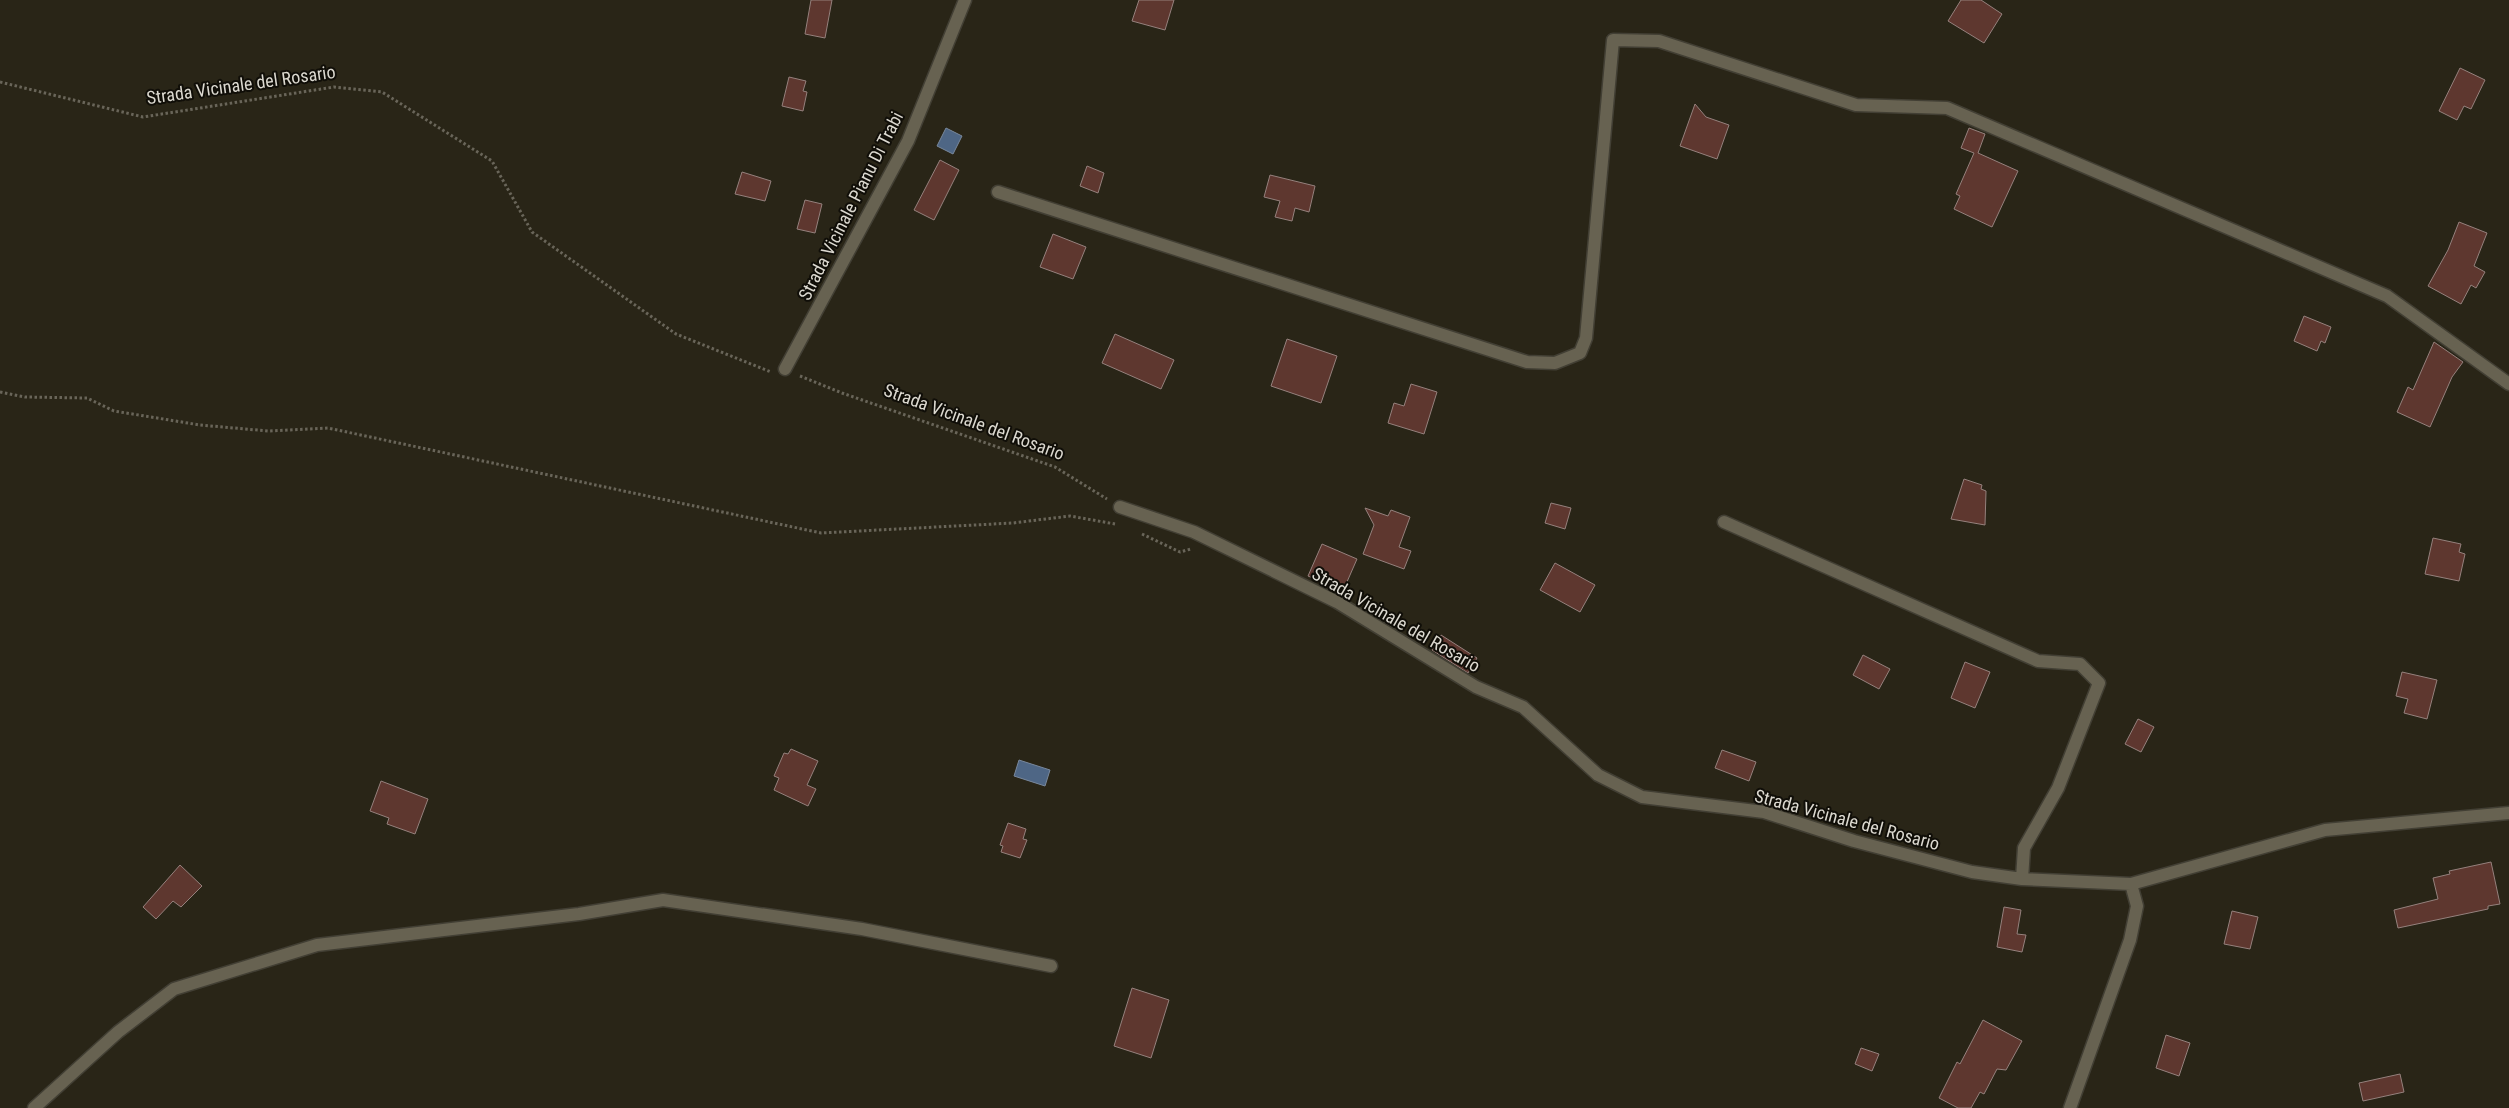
<svg xmlns="http://www.w3.org/2000/svg" width="2509" height="1108" font-family="'Roboto Condensed',sans-serif">
  <rect width="100%" height="100%" fill="#292517"/>
  <!-- water -->
  <path fill="#4e6685" stroke="#79889c" d="M946 128 962 136 953 154 937 146Z
    M1019 760 1050 770 1045 786 1014 776Z"/>
  <!-- building -->
  <path fill="#5e372f" stroke="#95817d" d="M811 0H832L825 38 805 34Z
    M1139 0H1174L1165 30 1132 21Z
    M1961 0H1981L2002 14 1984 43 1948 21Z
    M2460 68 2485 80 2471 109 2464 106 2457 120 2439 111Z
    M789 77 806 81 803 91 807 92 803 111 782 106Z
    M1695 104 1706 117 1729 125 1717 159 1680 146Z
    M1969 128 1985 134 1978 153 2018 171 1992 227 1954 209 1960 196 1956 194 1974 153 1961 148Z
    M940 160 959 170 934 220 914 210Z
    M1087 166 1104 173 1098 193 1080 186Z
    M742 172 771 181 765 201 735 194Z
    M1270 175 1315 186 1309 212 1295 208 1292 221 1275 217 1280 201 1264 197Z
    M805 200 822 204 815 233 797 229Z
    M2459 222 2487 233 2474 266 2485 272 2476 288 2471 285 2461 304 2428 286 2448 250Z
    M1053 234 1086 247 1073 279 1040 267Z
    M2304 316 2331 327 2325 343 2321 341 2317 351 2294 341Z
    M1115 334 1174 360 1161 389 1102 363Z
    M1287 339 1337 356 1321 403 1271 386Z
    M2434 342 2463 362 2452 377 2430 427 2397 412 2408 387 2413 390Z
    M1411 384 1437 392 1424 434 1388 423 1394 403 1404 406Z
    M1964 479 1982 485 1981 489 1986 491 1985 525 1951 519Z
    M1551 503 1571 508 1565 529 1545 523Z
    M1365 508 1388 516 1391 510 1410 517 1399 547 1411 551 1404 569 1363 554 1374 525Z
    M2433 538 2461 544 2459 552 2465 554 2459 581 2425 574Z
    M1322 544 1357 559 1343 591 1308 576Z
    M1555 563 1595 585 1580 612 1540 590Z
    M1441 635 1477 658 1468 673 1432 650Z
    M1863 655 1890 669 1879 689 1853 675Z
    M1965 662 1990 672 1975 708 1951 698Z
    M2402 672 2437 680 2427 719 2404 713 2408 699 2396 696Z
    M2138 719 2154 727 2141 752 2125 744Z
    M791 749 818 761 807 785 816 789 808 806 774 790 779 778 774 776 784 753 788 754Z
    M1722 750 1756 762 1749 781 1715 768Z
    M381 781 428 799 415 834 387 824 389 818 370 811Z
    M1008 823 1026 829 1023 839 1027 840 1020 858 1001 852 1003 846 1000 845Z
    M2491 862 2500 904 2488 906V909L2398 928 2394 910 2438 899 2433 878 2450 874 2449 871Z
    M180 865 202 886 181 907 173 901 156 919 143 907Z
    M2004 907 2021 910 2017 934 2026 935 2022 952 1997 947Z
    M2232 911 2258 917 2250 949 2224 944Z
    M1132 988 1169 1000 1151 1058 1114 1046Z
    M1983 1020 2022 1041 2006 1070 1997 1069 1984 1094 1980 1092 1971 1108H1958L1939 1098 1957 1062 1960 1064Z
    M2166 1035 2190 1043 2179 1076 2156 1068Z
    M1861 1048 1879 1054 1872 1071 1855 1064Z
    M2400 1074 2404 1092 2363 1101 2359 1083Z"/>
  <g fill="none" stroke-linecap="round" stroke-linejoin="round">
    <!-- street casing -->
    <g stroke="#423f34" stroke-width="15">
      <path id="street" d="M998 192 1527 362 1555 363 1580 353 1586 338 1613 40 1659 41 1856 105 1947 108 2387 296 2509 384
        M785 369 908 141 965 0
        M1120 507 1194 532 1337 602 1476 687 1523 707 1598 775 1642 797 1764 812 1854 841 1972 872 2022 879 2131 884
        M1724 522 2038 661 2080 664 2099 683 2058 788 2024 848 2022 879
        M34 1108 118 1032 174 989 317 945 579 914 663 900 862 929 1051 966
        M2070 1108 2130 940 2137 906 2131 884 2325 830 2509 813"/>
    </g>
    <!-- path -->
    <path stroke="#696559" stroke-width="3" stroke-dasharray="2.5 2.5" stroke-linecap="butt" d="M0 82 143 117 334 87 382 92 492 161 532 232 676 334 771 372
      M800 376 842 393 1055 467 1107 499
      M0 392 25 397 87 398 114 411 200 425 268 431 328 428 821 533 1013 523 1070 516 1115 524
      M1142 534 1180 552 1191 549"/>
    <!-- street -->
    <use href="#street" stroke="#676251" stroke-width="12"/>
  </g>
  <g text-anchor="middle" stroke-width="4" stroke-linejoin="round" paint-order="stroke">
    <!-- street labels -->
    <g font-size="18" fill="#dcd9d0" stroke="#100e08">
      <text transform="translate(241 85) rotate(-8)" y="6">Strada Vicinale del Rosario</text>
      <text transform="translate(851 206) rotate(-63)" y="6">Strada Vicinale Pianu Di Trabi</text>
      <text transform="translate(974 422) rotate(20)" y="6">Strada Vicinale del Rosario</text>
      <text transform="translate(1396 620) rotate(30)" y="6">Strada Vicinale del Rosario</text>
      <text transform="translate(1847 820) rotate(15)" y="6">Strada Vicinale del Rosario</text>
    </g>
  </g>
</svg>
